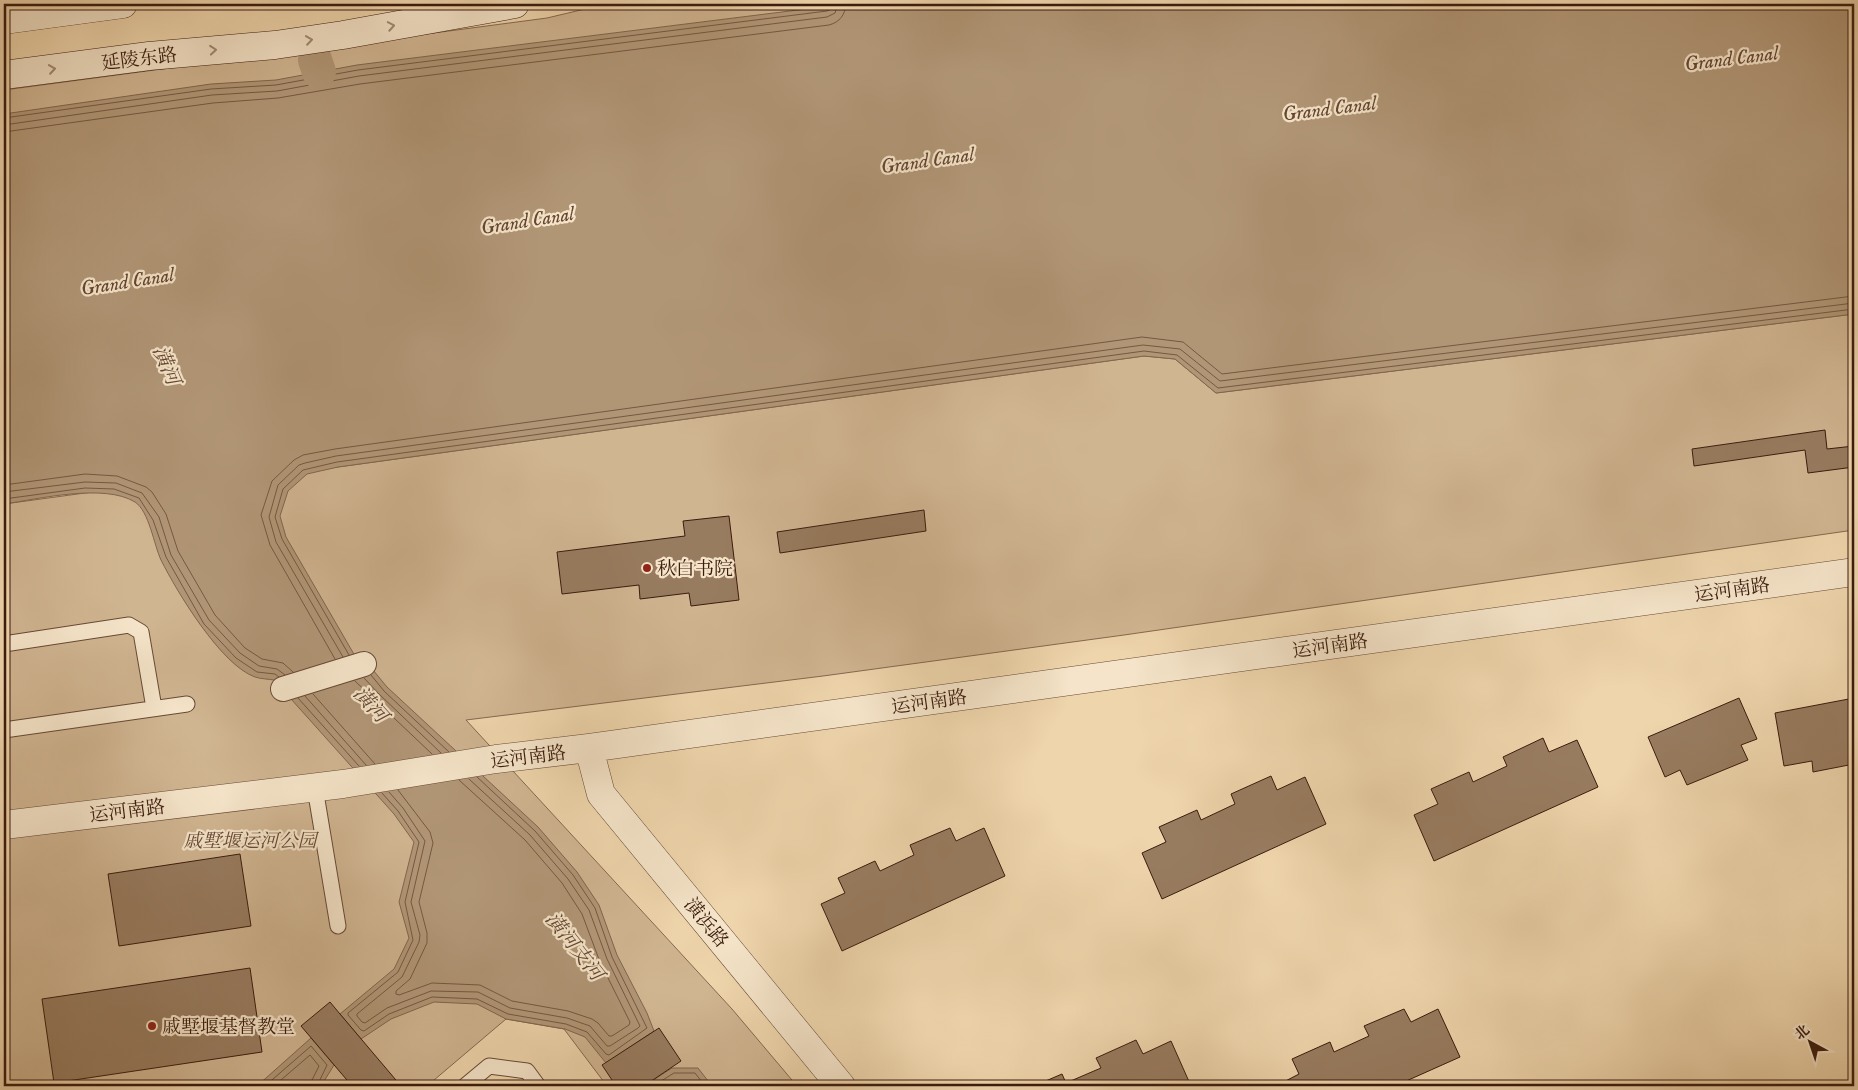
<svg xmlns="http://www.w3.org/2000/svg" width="1858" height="1090" font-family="'IM FELL English','Noto Serif SC',serif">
  <rect width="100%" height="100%" fill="#efd5ac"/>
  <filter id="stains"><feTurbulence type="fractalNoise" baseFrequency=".004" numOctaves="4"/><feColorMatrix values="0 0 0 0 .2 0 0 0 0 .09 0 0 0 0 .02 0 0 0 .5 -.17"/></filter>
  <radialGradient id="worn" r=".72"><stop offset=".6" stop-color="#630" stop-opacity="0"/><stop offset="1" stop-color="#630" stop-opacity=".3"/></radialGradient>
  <!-- green -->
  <path fill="#d0b591" stroke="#85684f" d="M606 4H859L4 125V90L547 18Z
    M1854 314V530L1124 635 823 676 466 720 732 1009 797 1086H607L564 1029 506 1019 427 1086H4V504L85 493 338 467 1144 356 1175 359 1216 393Z"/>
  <!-- water -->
  <path fill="#b19676" stroke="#81654c" d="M846 4H1854V314L1216 393 1175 359 1144 356 338 467 307 474 288 491 280 516 286 537 355 656 373 670 387 687 538 827 577 872 599 905 617 955 647 1013 654 1031 606 1063 585 1037 565 1029 506 1019 477 1004 434 1002 391 1019 361 1039 340 1014 394 969 409 938 399 902 414 842 394 814 274 680C268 679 261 679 255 677 221 665 177 592 161 560 154 545 149 511 135 502 104 483 39 499 4 504V114L211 84 276 80 357 65Z
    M311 1038 334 1065 321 1086H257Z
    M672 1068H698L712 1086H644Z"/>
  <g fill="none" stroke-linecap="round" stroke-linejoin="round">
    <!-- shore -->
    <path stroke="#765842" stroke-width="1" d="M4 118 211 89 276 85 358 70 827 11 831 9 832 4
      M4 125 212 95 277 91 359 76 827 17 835 13 838 4
      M4 132 213 103 278 98 360 84 829 25C840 22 845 15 846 4
      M4 485 85 474 117 476 146 487 152 492 166 514 178 551 215 615 245 648 262 659 283 663 293 672
      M4 492 85 482 116 483 142 493 159 517 171 555 209 620 240 653 259 666 277 669 285 675
      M4 499 85 488 114 489 139 498 153 520 166 557 204 624 236 658 257 672 275 674 279 677
      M349 655 282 539 275 517 283 489 303 470 337 462 1144 351 1177 355 1218 388 1854 309
      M343 657 276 542 269 517 278 485 299 465 305 463 336 456 1143 345 1180 349 1220 381 1854 303
      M335 659 270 545 261 515 272 481 294 460 303 455 335 449 1142 337 1183 342 1222 374 1854 296
      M371 675 384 691 449 752
      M364 678 380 695 441 753
      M355 681 432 754
      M313 694 375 764
      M305 696 366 765
      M298 698 359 766
      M398 790 430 832 433 843 419 902 427 933V943L410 979 396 991V994L399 995 432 983 480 985 512 1001 568 1011 592 1019 598 1023 609 1036H612L629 1025 630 1022 600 962 582 914 562 883 525 840 459 780
      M389 792 403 808 425 841 411 902 420 935 419 942 402 977 357 1014V1016L362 1022 365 1023 387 1008 431 991 478 992 510 1008 567 1018 590 1026 607 1046H610L638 1028 640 1026 607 959 589 910 568 879 530 835 469 779
      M382 793 398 811 419 842 405 902 413 940 398 972 348 1013V1015L361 1030 364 1031 389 1014 432 997 477 999 508 1014 566 1024 587 1032 606 1054 609 1055 647 1028 612 957 595 908 573 875 535 831 477 777
      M265 1086 311 1046 327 1065 317 1086
      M274 1086 310 1055 319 1066 312 1080 311 1086
      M653 1086 674 1073H695L705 1086"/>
    <!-- canal -->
    <path stroke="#b19676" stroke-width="34" d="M315 60 319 72"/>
  </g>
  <!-- building -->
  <path fill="#987c60" stroke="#3a1b0d" d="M1825 430 1827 449 1854 446V467L1808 473 1805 450 1694 466 1692 449Z
    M924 510 926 531 780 553 777 532Z
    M729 516 739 600 691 606 689 593 640 599 639 585 562 594 557 552 685 536 683 521Z
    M1739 698 1757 739 1741 745 1748 760 1687 785 1680 770 1665 777 1648 737Z
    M1854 698V764L1813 772 1812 761 1784 766 1775 713Z
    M1543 738 1549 752 1577 740 1598 787 1434 861 1414 815 1438 804 1431 789 1469 772 1473 782 1507 766 1503 757Z
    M1271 776 1277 790 1305 777 1326 824 1162 899 1142 853 1166 842 1159 827 1197 810 1201 820 1235 804 1231 794Z
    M950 828 956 841 984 828 1005 876 842 951 821 904 845 893 838 878 875 861 880 871 914 855 910 845Z
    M240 854 251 926 119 946 108 874Z
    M250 968 262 1052 54 1083 42 999Z
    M330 1002 340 1014 401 1086H352L301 1026Z
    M1404 1009 1411 1022 1438 1009 1460 1057 1395 1086H1276L1299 1074 1292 1059 1330 1042 1334 1052 1369 1036 1364 1026Z
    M659 1028 681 1061 644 1086H616L602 1065Z
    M1136 1040 1143 1054 1171 1041 1191 1086H1034L1062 1074 1066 1083 1101 1068 1096 1058Z"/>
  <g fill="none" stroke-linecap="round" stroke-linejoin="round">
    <!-- service casing -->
    <g stroke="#674a35" stroke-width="17">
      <path id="service" d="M4 644 129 625 141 632 154 708
        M4 730 187 704
        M315 788 338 926
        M465 1086 489 1066 527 1071 538 1086"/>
    </g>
    <!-- pedestrian casing -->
    <g stroke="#674a35" stroke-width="26">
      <path id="pedestrian" d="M283 689 364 664"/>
    </g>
    <!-- minor casing -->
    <g stroke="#674a35" stroke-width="29">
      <path id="minor" d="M589 748 601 794 841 1086
        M4 825 343 784 496 759 589 748 1854 572"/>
    </g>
    <!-- secondary casing -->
    <g stroke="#3a1b0d" stroke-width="29">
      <path id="secondary" d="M4 20 123 4
        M4 75 149 56 275 45 343 35 515 4"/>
    </g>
    <!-- service -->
    <use href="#service" stroke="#f5e4c9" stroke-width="15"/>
    <!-- pedestrian -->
    <use href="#pedestrian" stroke="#f5e4c9" stroke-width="24"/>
    <!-- minor -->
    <use href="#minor" stroke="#f5e4c9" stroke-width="28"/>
    <!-- secondary -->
    <use href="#secondary" stroke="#f5e4c9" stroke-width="28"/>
  </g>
  <!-- one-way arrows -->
  <defs><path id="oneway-chevron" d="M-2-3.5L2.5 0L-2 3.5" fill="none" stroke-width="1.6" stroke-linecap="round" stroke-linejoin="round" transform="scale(1.25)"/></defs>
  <g stroke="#a18a74">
    <use href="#oneway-chevron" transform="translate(391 26) rotate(-10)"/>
    <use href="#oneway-chevron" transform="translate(309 40) rotate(-8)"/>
    <use href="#oneway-chevron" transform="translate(213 50) rotate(-5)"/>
    <use href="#oneway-chevron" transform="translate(52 69) rotate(-8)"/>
  </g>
  <!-- markers -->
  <g fill="#8f2418" stroke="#f5e4c9" stroke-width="2">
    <circle cx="647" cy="568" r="5"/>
    <circle cx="152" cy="1026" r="5"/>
  </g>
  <g text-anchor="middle" stroke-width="4.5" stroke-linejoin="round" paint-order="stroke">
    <!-- street labels -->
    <g font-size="19" fill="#3a1b0d" stroke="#f5e4c9">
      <text transform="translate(139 58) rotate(-7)" y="7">延陵东路</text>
      <text transform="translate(1732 589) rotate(-8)" y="7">运河南路</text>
      <text transform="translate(1330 645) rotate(-8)" y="7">运河南路</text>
      <text transform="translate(929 701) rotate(-8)" y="7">运河南路</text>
      <text transform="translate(528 756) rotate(-7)" y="7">运河南路</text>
      <text transform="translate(127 810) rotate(-7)" y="7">运河南路</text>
      <text transform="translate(707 922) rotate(51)" y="7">潢浜路</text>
    </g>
    <!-- poi labels -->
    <g font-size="19" fill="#3a1b0d" stroke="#f5e4c9" text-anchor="start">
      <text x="657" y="575">秋白书院</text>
      <text x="162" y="1033">戚墅堰基督教堂</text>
    </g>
    <!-- park labels -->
    <g font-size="19" font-style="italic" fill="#674935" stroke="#f5e4c9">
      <text x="250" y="847">戚墅堰运河公园</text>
    </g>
    <!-- water labels -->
    <g font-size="20" font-style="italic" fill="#644632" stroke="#f5e4c9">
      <text transform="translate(1731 58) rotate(-7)" y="7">Grand Canal</text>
      <text transform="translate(1329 108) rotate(-7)" y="7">Grand Canal</text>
      <text transform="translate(927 160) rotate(-8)" y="7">Grand Canal</text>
      <text transform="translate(527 220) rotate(-9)" y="7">Grand Canal</text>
      <text transform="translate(127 281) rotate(-9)" y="7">Grand Canal</text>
      <text transform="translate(167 365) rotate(67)" y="7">潢河</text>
      <text transform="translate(371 704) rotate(48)" y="7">潢河</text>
      <text transform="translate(575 946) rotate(52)" y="7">潢河支河</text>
    </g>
  </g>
  <!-- margin -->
  <rect width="1858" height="1090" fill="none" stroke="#efd5ac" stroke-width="20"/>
  <rect x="5" y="5" width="1848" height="1080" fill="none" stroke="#3a1b0d" stroke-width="2.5"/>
  <rect x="10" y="10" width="1838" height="1070" fill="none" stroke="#3a1b0d"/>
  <!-- north arrow -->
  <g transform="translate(1810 1042) rotate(320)" stroke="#f5e4c9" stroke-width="4" paint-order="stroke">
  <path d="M0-4L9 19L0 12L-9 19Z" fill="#3a1b0d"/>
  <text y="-8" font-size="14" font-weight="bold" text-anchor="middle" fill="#3a1b0d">北</text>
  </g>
  <rect width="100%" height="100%" filter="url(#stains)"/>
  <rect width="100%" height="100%" fill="url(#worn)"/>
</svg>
